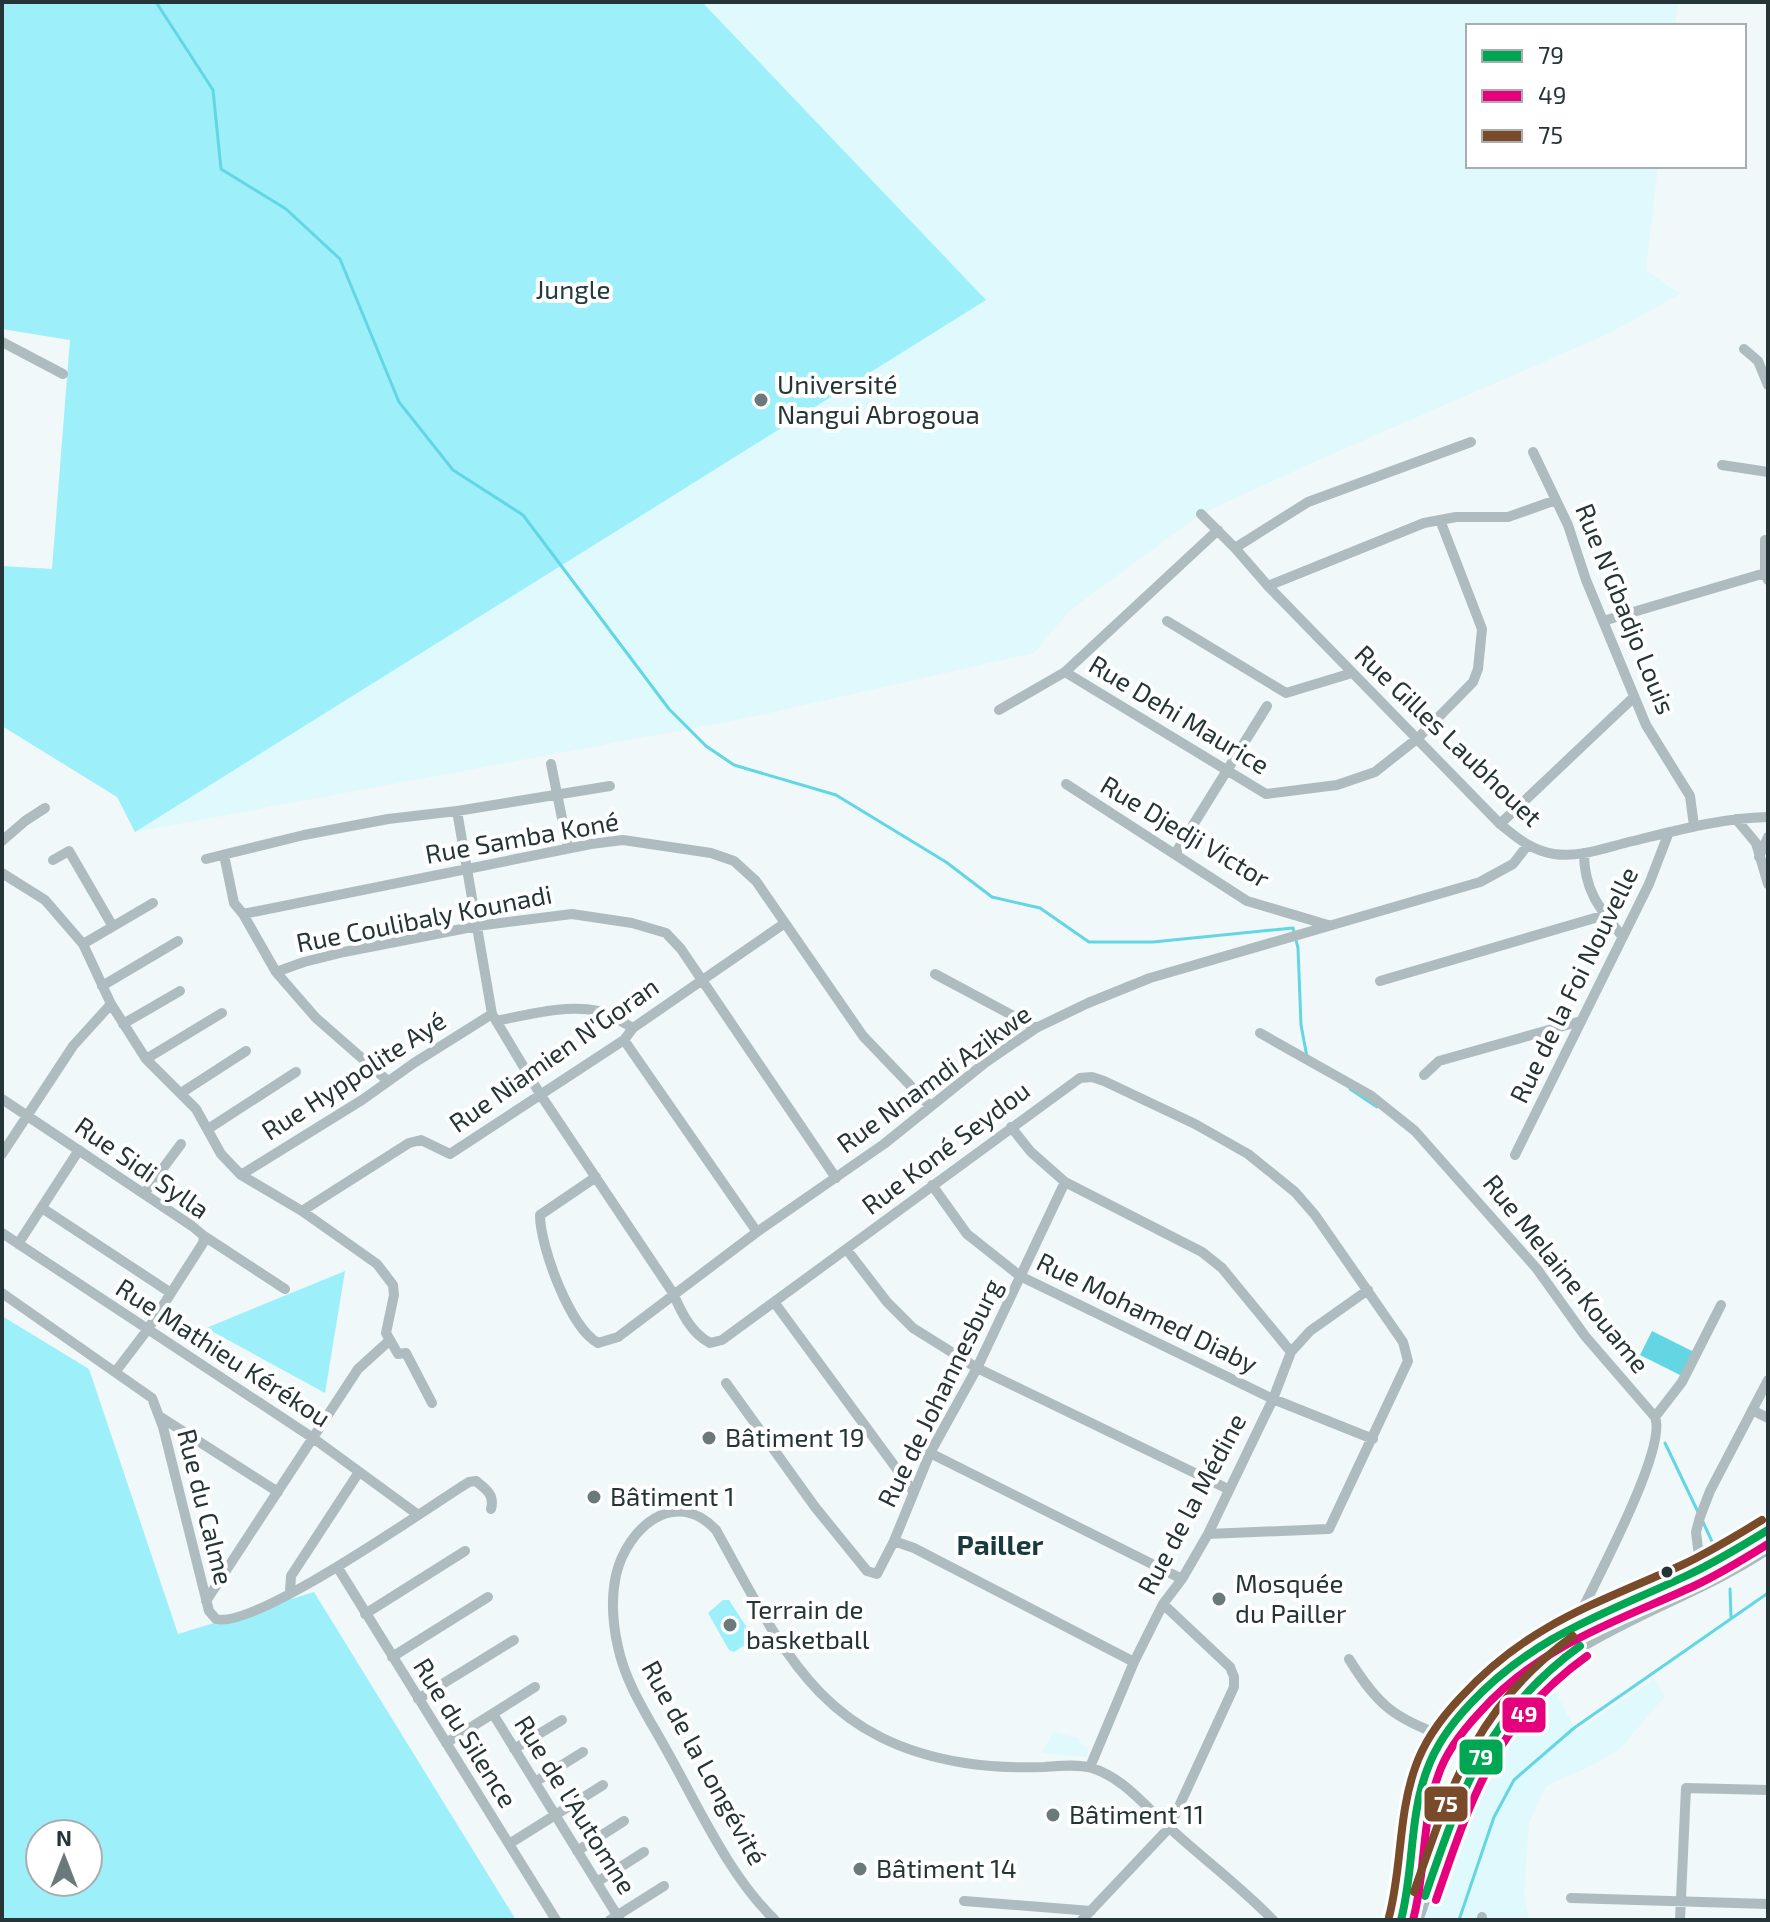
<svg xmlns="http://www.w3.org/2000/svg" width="1770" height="1922" font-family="'Exo 2',sans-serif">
  <rect width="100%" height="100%" fill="#f0f8f9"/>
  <!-- built -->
  <path fill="#e0f9fc" d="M2 2H1678L1675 26H1468V166H1658L1646 270 1680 294 1610 333 1316 461 1201 514 1069 611 1034 653 742 719 135 832 117 797 2 726V566L52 569 70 340 2 329Z
    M1654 1679 1665 1696 1620 1749 1589 1767 1546 1786 1529 1823 1524 1894 1529 1920H1421L1477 1780 1501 1742 1532 1701 1551 1683 1576 1732Z
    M1053 1732 1078 1738 1082 1746 1089 1747 1087 1757 1042 1753Z"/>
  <!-- green -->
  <path fill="#9df0fa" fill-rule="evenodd" d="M2 2H702L986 300 135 832 117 797 2 726V566L52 569 70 340 2 329Z
    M345 1271 325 1393 206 1328Z
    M2 1316 89 1369 178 1634 314 1592 516 1920H2ZM40 1834H88V1882H40Z
    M723 1600H729L753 1637 751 1641 734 1652 729 1650 708 1613Z"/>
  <!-- water -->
  <path fill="#63d6e4" d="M1652 1331 1694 1352 1682 1376 1640 1355Z"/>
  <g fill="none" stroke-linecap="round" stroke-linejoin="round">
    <!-- stream -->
    <path stroke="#63d6e4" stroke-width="3" d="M156 2 213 90 221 169 286 209 340 259 399 402 453 470 523 515 669 709 706 746 734 765 836 795 946 862 992 897 1040 908 1089 942H1153L1293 928 1298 948 1301 1025 1307 1057
      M1350 1089 1377 1107
      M1665 1443 1698 1512
      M1703 1522 1715 1548
      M1730 1589 1731 1617
      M1459 1920 1494 1817 1514 1780 1574 1728 1768 1593"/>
    <!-- minor -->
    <path stroke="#afbcbf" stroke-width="10" d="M2 342 63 374
      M1744 349 1758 361 1768 385
      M1533 452 1568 525 1586 580 1646 725 1690 796 1694 826
      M1722 465 1768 472
      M1201 514 1235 548 1268 586 1500 824C1517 838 1531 850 1554 854 1580 858 1607 847 1633 841 1678 830 1722 818 1768 817
      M1765 540V573L1768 580
      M1235 548 1308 502 1471 442
      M1268 586 1424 523 1456 517H1508L1556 500
      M1167 621 1286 693 1352 673
      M1603 621 1765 573
      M1065 672 1218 530
      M999 710 1065 672 1266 794 1337 785 1375 772 1418 738 1473 682 1478 669 1482 629 1440 520
      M551 764 568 848
      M1066 784 1247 901 1328 925
      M457 811 492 1014 540 1094 673 1293C681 1312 691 1333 710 1343L722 1340 1080 1078 1092 1077 1104 1081 1195 1124 1248 1154 1295 1192 1315 1215 1403 1342 1408 1361 1329 1529 1208 1534
      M1736 819 1756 843 1768 884
      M1500 824 1634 697
      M2 841 25 821 45 808
      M1584 853C1584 890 1599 908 1622 936
      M1175 854 1267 706
      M224 855 234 903 243 914 276 972 316 1018 388 1081
      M1759 857 1768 837
      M206 859 304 835 388 819 457 811 610 786
      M53 860 69 851 112 925
      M2 873 45 900 83 944 111 1004 146 1059 196 1109 221 1154 241 1175 302 1211 377 1264 393 1285 394 1295 386 1333 398 1354 406 1353 432 1403
      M243 914 591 844 623 840 711 853 734 861 756 881 863 1036 930 1106
      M83 944 153 903
      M276 972 304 962 344 952 477 926 572 914 632 923 666 933 681 949 836 1178
      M935 974 1036 1028
      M1380 981 1605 915
      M102 986 178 941
      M496 1021C527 1015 566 1004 598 1011 610 1014 622 1022 633 1028
      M123 1024 180 991
      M1260 1033 1370 1095 1415 1131 1537 1269 1585 1336 1655 1417C1668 1448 1593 1586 1576 1622
      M624 1040 757 1232
      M146 1059 222 1013
      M1424 1075 1439 1061 1581 1021
      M181 1093 246 1051
      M2 1099 192 1226 204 1236 203 1243 148 1329 116 1371
      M1011 1127 1031 1152 1065 1182 1202 1252 1222 1268 1291 1352
      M208 1129 296 1072
      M2 1154 73 1046 111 1004
      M1515 1155 1649 884 1669 832
      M241 1175 362 1100 414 1063 492 1014
      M596 1177 540 1215C540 1246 570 1328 598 1343L618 1337 757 1232 884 1144 986 1062 1036 1028 1088 1003 1150 978 1480 882 1513 864 1527 846
      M932 1185 967 1234 1020 1276 1273 1399 1373 1439
      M144 1194 181 1144
      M42 1208 171 1293
      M302 1211 409 1143 421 1140 450 1154 624 1040 633 1028 785 923
      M2 1233 313 1438 417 1514
      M204 1236 285 1289
      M18 1244 79 1150
      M847 1250 887 1302 913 1328 977 1368 1228 1489
      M2 1293 152 1398 163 1427 209 1611 216 1619C255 1630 428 1507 469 1482L476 1481C486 1489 495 1495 491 1509
      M774 1302 913 1491
      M726 1383 815 1507 867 1571 877 1574 894 1541 930 1453 977 1368 1065 1182
      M1752 1410 1768 1418
      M159 1416 278 1492
      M1655 1417 1682 1382 1721 1305
      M930 1453 1182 1579
      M894 1541 914 1548 1134 1662
      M338 1568 556 1920
      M1701 1573 1696 1532 1700 1517 1710 1491 1768 1380
      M290 1592 291 1576 359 1472
      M206 1601 358 1369 390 1340
      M365 1614 465 1551
      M392 1657 488 1597
      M1349 1659C1379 1707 1392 1716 1445 1737
      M418 1699 514 1640
      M493 1714 620 1920
      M446 1743 535 1687
      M514 1749 562 1720
      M1090 1767 1134 1662 1163 1604 1182 1579 1208 1534 1273 1399 1291 1352 1310 1331 1368 1290
      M535 1782 583 1752
      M509 1844 603 1785
      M577 1851 624 1821
      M597 1882 644 1852
      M1571 1898 1768 1904
      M964 1901 1091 1911
      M610 1920 664 1886
      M775 1920C729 1876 698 1806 667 1751 649 1718 626 1685 618 1647 613 1625 611 1598 616 1575 627 1528 675 1486 716 1530 781 1646 818 1740 965 1763 991 1767 1018 1768 1044 1767 1060 1766 1077 1764 1092 1768 1126 1779 1147 1809 1173 1831 1206 1861 1242 1888 1273 1920
      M1082 1920 1169 1828 1234 1687V1677L1230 1667 1163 1604
      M1482 1920V1917
      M1680 1920 1686 1788 1768 1790"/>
    <!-- secondary -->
    <path stroke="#aabcbd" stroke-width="14" d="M1401 1920C1417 1871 1408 1819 1427 1770 1435 1749 1448 1730 1462 1713 1543 1609 1667 1603 1768 1530
      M1416 1920C1453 1820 1481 1706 1578 1647 1640 1609 1708 1587 1768 1547"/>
    <!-- bus-1 casing -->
    <g stroke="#fff" stroke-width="14">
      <path id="bus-1" d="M1425 1896C1461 1792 1487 1713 1580 1646
        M1401 1920C1414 1871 1409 1818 1427 1770 1436 1745 1452 1723 1470 1704 1535 1635 1605 1614 1688 1575 1716 1562 1742 1546 1768 1530"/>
    </g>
    <!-- bus-2 casing -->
    <g stroke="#fff" stroke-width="14">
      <path id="bus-2" d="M1436 1900C1471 1798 1496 1721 1587 1656
        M1413 1920C1426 1873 1421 1823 1438 1776 1446 1751 1463 1730 1481 1711 1541 1645 1615 1622 1694 1586 1720 1574 1744 1559 1768 1544"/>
    </g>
    <!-- bus-3 casing -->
    <g stroke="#fff" stroke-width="14">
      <path id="bus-3" d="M1414 1892C1451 1785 1477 1705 1573 1636
        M1389 1917C1402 1868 1398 1816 1415 1768 1424 1741 1442 1717 1461 1697 1528 1624 1596 1604 1682 1565 1710 1552 1736 1536 1762 1520"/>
    </g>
    <!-- bus-1 -->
    <use href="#bus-1" stroke="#00a651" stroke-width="8"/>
    <!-- bus-2 -->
    <use href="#bus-2" stroke="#e5007d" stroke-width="8"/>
    <!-- bus-3 -->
    <use href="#bus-3" stroke="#7a4b2a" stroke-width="8"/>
  </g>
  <!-- markers -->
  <g fill="#6c797a" stroke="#fff" stroke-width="3">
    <circle cx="761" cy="400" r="8"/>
    <circle cx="709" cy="1438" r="8"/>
    <circle cx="594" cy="1497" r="8"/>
    <circle cx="1219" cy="1599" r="8"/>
    <circle cx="730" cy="1625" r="8"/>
    <circle cx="1053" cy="1815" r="8"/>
    <circle cx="860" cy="1869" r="8"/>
  </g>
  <circle fill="#253436" stroke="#fff" stroke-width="3" cx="1667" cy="1572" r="7"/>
  <g text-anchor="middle" stroke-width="8" stroke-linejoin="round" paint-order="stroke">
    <!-- park labels -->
    <g font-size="26" fill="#223b3e" stroke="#fff">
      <text x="573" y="299">Jungle</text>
    </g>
    <!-- poi labels -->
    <g font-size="26" fill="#253436" stroke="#fff" text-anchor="start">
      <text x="777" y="394">Université<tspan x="777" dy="30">Nangui Abrogoua</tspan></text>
      <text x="725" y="1447">Bâtiment 19</text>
      <text x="610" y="1506">Bâtiment 1</text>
      <text x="1235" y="1593">Mosquée<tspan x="1235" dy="30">du Pailler</tspan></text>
      <text x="746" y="1619">Terrain de<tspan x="746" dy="30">basketball</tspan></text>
      <text x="1069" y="1824">Bâtiment 11</text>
      <text x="876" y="1878">Bâtiment 14</text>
    </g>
    <!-- street labels -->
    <g font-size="26" fill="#253436" stroke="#fff">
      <text transform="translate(1625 609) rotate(68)" y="9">Rue N'Gbadjo Louis</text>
      <text transform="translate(1179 715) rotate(31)" y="9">Rue Dehi Maurice</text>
      <text transform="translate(1448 736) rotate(44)" y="9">Rue Gilles Laubhouet</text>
      <text transform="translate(1185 832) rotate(31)" y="9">Rue Djedji Victor</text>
      <text transform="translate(522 838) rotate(-10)" y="9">Rue Samba Koné</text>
      <text transform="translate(424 919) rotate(-11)" y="9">Rue Coulibaly Kounadi</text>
      <text transform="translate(1574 985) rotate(-64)" y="9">Rue de la Foi Nouvelle</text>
      <text transform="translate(554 1055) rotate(-35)" y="9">Rue Niamien N'Goran</text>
      <text transform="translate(354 1076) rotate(-33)" y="9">Rue Hyppolite Ayé</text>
      <text transform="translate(934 1079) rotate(-36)" y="9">Rue Nnamdi Azikwe</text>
      <text transform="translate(946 1148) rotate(-37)" y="9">Rue Koné Seydou</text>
      <text transform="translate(142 1168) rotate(35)" y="9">Rue Sidi Sylla</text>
      <text transform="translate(1566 1274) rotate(51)" y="9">Rue Melaine Kouame</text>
      <text transform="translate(1147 1313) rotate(26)" y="9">Rue Mohamed Diaby</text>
      <text transform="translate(223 1353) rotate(33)" y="9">Rue Mathieu Kérékou</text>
      <text transform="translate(940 1393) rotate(-64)" y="9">Rue de Johannesburg</text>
      <text transform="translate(1192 1504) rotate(-62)" y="9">Rue de la Médine</text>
      <text transform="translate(205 1507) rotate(76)" y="9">Rue du Calme</text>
      <text transform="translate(465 1733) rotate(58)" y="9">Rue du Silence</text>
      <text transform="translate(704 1763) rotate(61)" y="9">Rue de la Longévité</text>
      <text transform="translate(575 1805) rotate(58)" y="9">Rue de l'Automne</text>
    </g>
    <!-- neighbourhood labels -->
    <g font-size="28" font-weight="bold" fill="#193a3f" stroke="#fff">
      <text x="1000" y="1555">Pailler</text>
    </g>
  </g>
  <g stroke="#fff" stroke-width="3">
    <rect x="1501" y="1696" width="46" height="38" rx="8" fill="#e5007d"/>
    <rect x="1458" y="1738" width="46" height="38" rx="8" fill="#00a651"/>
    <rect x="1423" y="1785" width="46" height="38" rx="8" fill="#7a4b2a"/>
  </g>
  <g font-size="22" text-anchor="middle" font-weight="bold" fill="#fff">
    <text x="1524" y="1722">49</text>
    <text x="1481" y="1765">79</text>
    <text x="1446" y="1812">75</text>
  </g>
  <!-- border -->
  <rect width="1770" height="1922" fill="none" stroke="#253436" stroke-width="8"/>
  <!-- legend -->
  <rect x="1466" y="24" width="280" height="144" fill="#ffffff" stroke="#a8aeaf" stroke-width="2"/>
  <rect x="1482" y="50" width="40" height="12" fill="#00a651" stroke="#a8aeaf" stroke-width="2"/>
  <text x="1538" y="64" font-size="24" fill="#253436">79</text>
  <rect x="1482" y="90" width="40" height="12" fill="#e5007d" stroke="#a8aeaf" stroke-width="2"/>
  <text x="1538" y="104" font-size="24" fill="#253436">49</text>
  <rect x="1482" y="130" width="40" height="12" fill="#7a4b2a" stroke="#a8aeaf" stroke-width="2"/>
  <text x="1538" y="144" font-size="24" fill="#253436">75</text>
  <!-- north arrow -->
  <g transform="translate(64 1858)"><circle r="38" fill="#ffffff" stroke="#a8aeaf" stroke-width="2"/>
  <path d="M0-6L14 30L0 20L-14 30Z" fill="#6c797a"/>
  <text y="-12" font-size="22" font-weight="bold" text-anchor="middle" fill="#253436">N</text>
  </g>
</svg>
